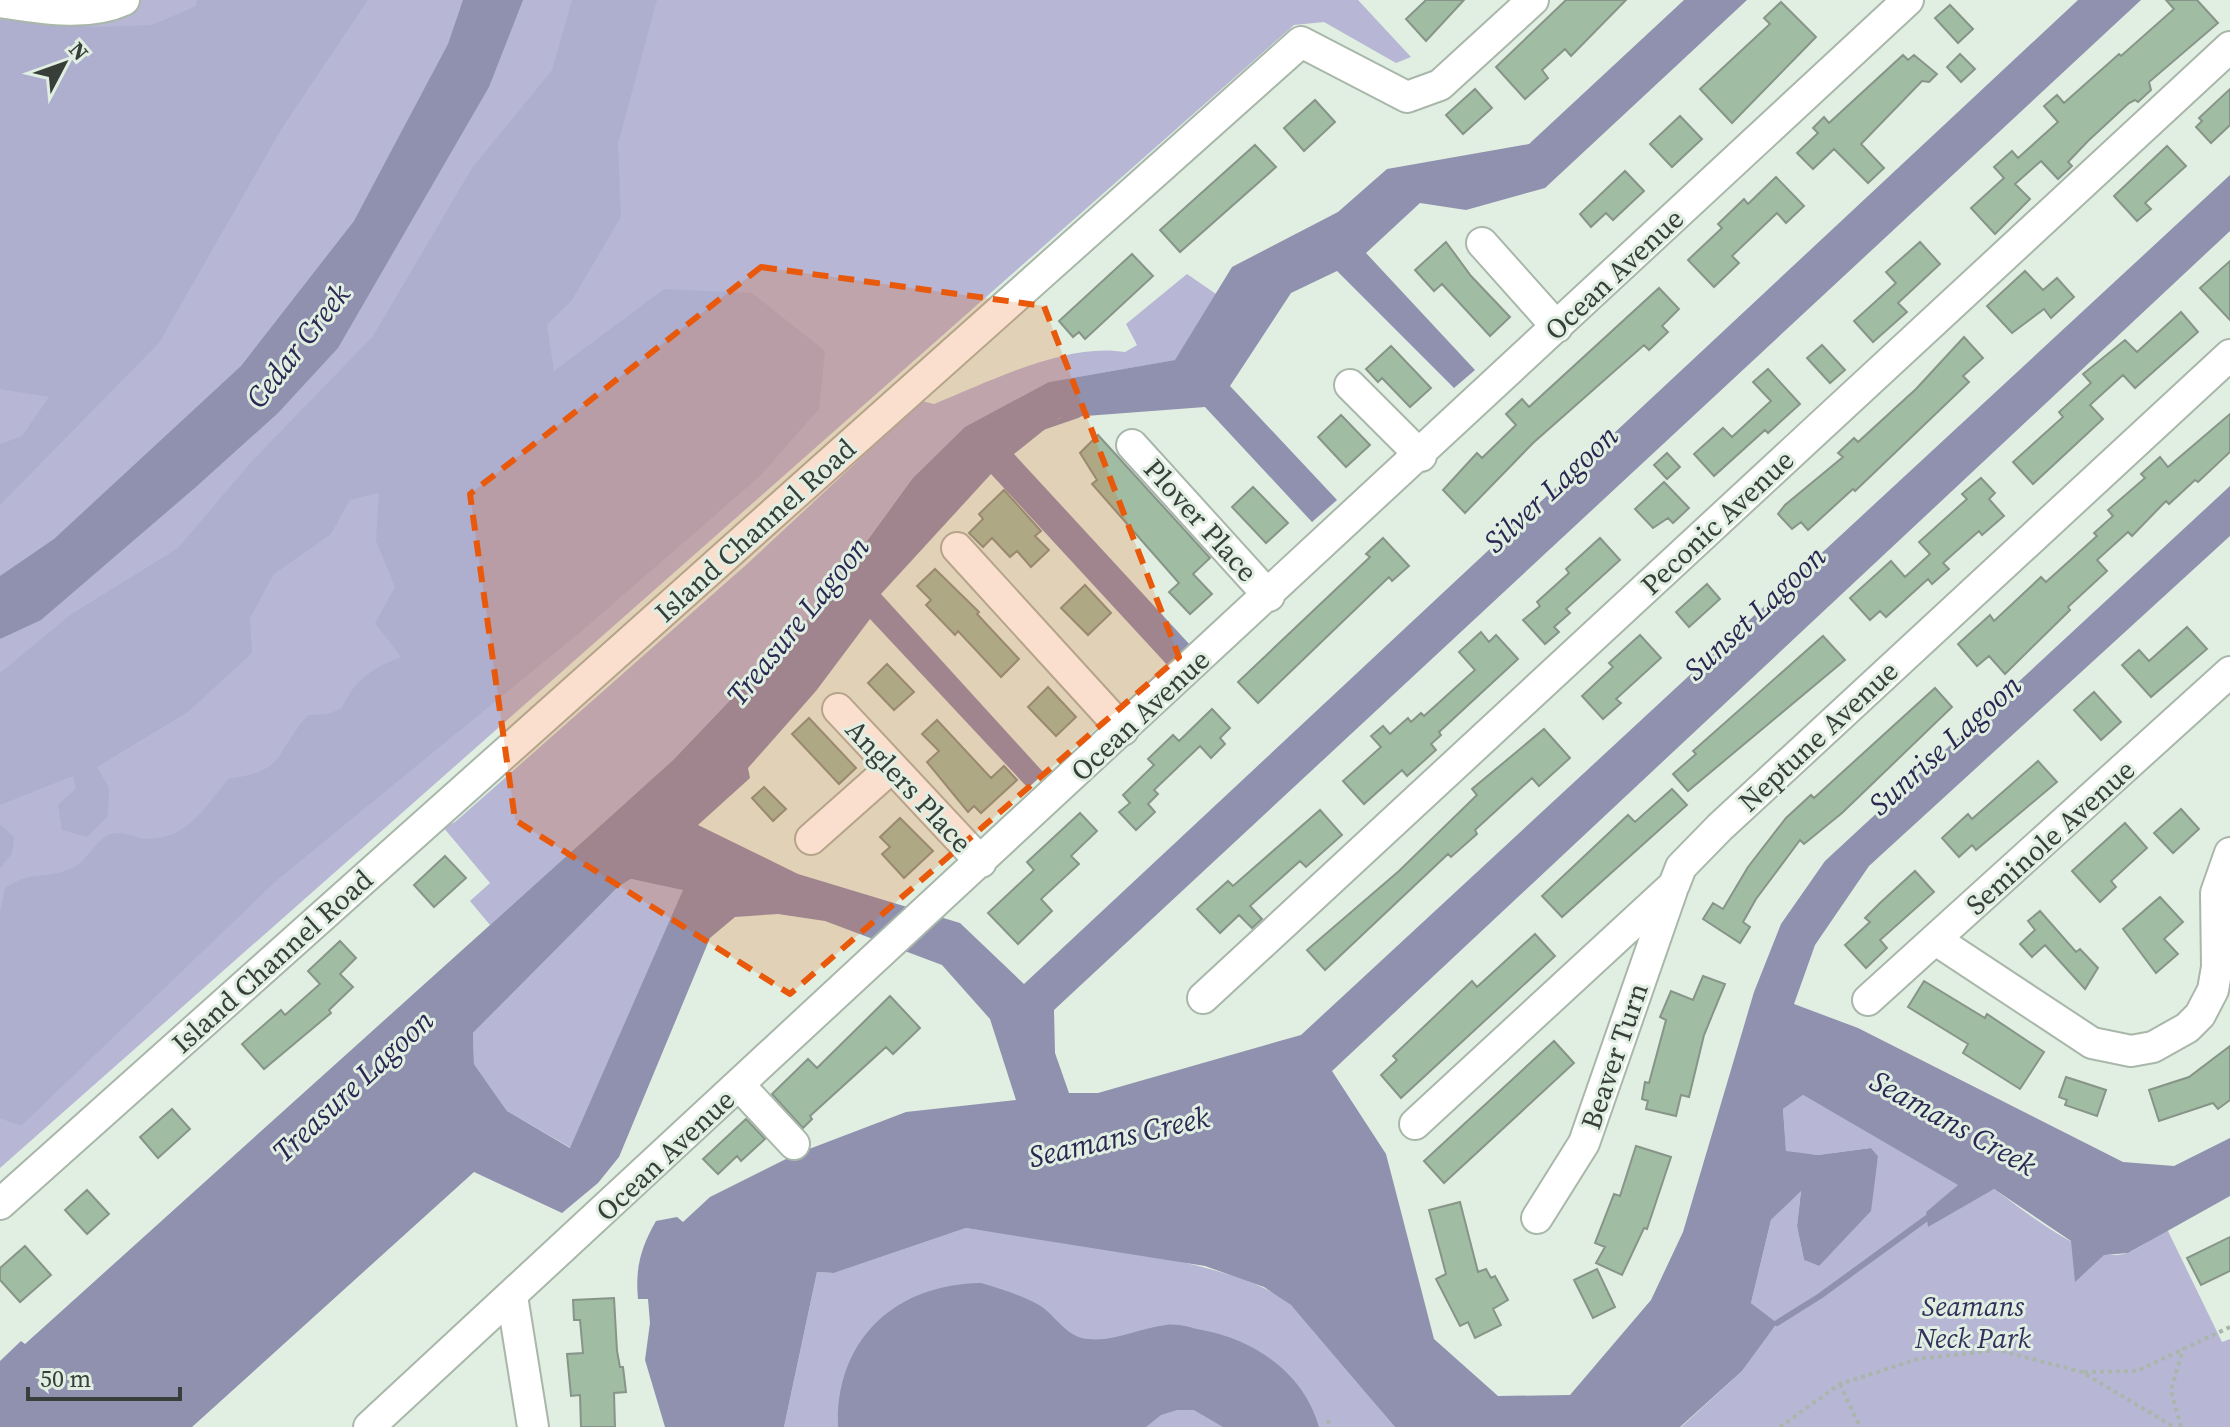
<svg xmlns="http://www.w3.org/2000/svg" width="2230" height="1427" font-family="'Source Serif 4',serif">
  <rect width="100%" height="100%" fill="#e0efe1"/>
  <!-- green -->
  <path fill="#b7b7d5" d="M0 0H1358L1411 57 1396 63 1324 22 1294 25 0 1168V639L5 634 0 627Z
    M1187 274 1216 294 1176 360 1050 382 912 479 819 607 673 760 490 925 470 901 490 883 443 827 455 822 747 564 922 401 934 404C989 382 1066 342 1125 352L1137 345 1126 324Z
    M631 879 684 889 571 1148 507 1111 474 1064 473 1033 618 887Z
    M1803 1095 1959 1185 1926 1212 1994 1189C2024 1210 2093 1269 2130 1252 2143 1246 2155 1236 2167 1229L2222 1342 2230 1339V1427H1681L1742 1371 1776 1323 1751 1303 1771 1220 1801 1190 1797 1226 1804 1260 1819 1266 1875 1172 1878 1156 1871 1148 1818 1155 1786 1152 1783 1109Z
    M966 1228C1042 1240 1238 1257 1291 1305 1328 1339 1362 1388 1395 1427H784L817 1272 834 1273Z"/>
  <!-- forest -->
  <path fill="#aeaece" d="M197 0H368L282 128 159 343 0 505V444L22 436 49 397 0 389V20L95 27 152 25 196 6Z
    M572 0H657L618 144 621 217 572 300 547 325 554 371 664 289 752 293 825 351 819 409 760 476 584 629 276 881 21 1126 0 1118V912L5 888C32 869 45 881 74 867 90 859 97 834 117 833 127 832 138 839 148 839 187 839 206 806 229 778 285 773 275 752 308 715L328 714 342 708C355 679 372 668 401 657L375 623 395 587 376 541 379 493 350 500 331 534 274 574 250 618 252 653 188 712 97 767 109 788 108 816 87 837 62 830 58 805 76 788 73 776 0 805V673L70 615 178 548 251 462 373 336 472 168 552 70Z
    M0 824 14 837 12 854 0 868Z"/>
  <!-- water -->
  <path fill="#9090af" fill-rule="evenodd" d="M463 0H523L489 87 338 348 278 413 197 486 41 620 0 639V576L54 539 241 366 354 221 448 44Z
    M1684 0H1747L1545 188 1466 210 1420 203 1366 253 1475 370 1454 388 1337 271 1291 293 1230 386 1337 500 1312 522 1205 407 1059 418 1014 454 1191 646 1170 668 991 474 881 594 1044 773 1028 788 870 619 816 691 748 768 750 778 698 825 798 874 960 923 1024 984 2078 0H2141L1054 1010 1055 1053 1069 1093H1098L1301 1035 2230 175V231L1332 1071 1386 1154 1434 1339 1498 1396 1570 1395 1651 1300 1683 1232 1754 992 1781 924 1825 861 2230 486V536L1869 866 1815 945 1794 1004 1858 1028 2123 1162 2174 1166 2230 1138V1196L2128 1253 2104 1255 2075 1282 2071 1241 1994 1189 1928 1227 1926 1212 1958 1185 1803 1095 1783 1109 1786 1151 1818 1155 1871 1148 1878 1156 1871 1211 1819 1266 1804 1260 1797 1226 1801 1191 1771 1220 1751 1303 1777 1323 1742 1371 1680 1427H1395L1291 1305 1264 1287 1205 1266 966 1228 834 1273 817 1272 784 1427H665L645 1360 650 1323 648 1299H638C635 1268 641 1247 656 1221L677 1217 683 1222 710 1197 796 1154 906 1112 1016 1100 990 1019 942 965 825 921 778 914 735 917 710 938 619 1157 598 1183 562 1213 474 1172 192 1427H0V1361L21 1341 25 1344 673 760 819 607 912 479 965 427 1049 382 1175 360 1232 267 1338 212 1387 169 1529 144ZM631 879 683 890 570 1148 507 1111 474 1064 473 1033 618 887Z
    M981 1283C1001 1289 1021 1295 1039 1305 1056 1315 1065 1337 1088 1339 1115 1342 1139 1328 1166 1325 1178 1323 1191 1328 1202 1330 1255 1340 1304 1373 1319 1427H1223L1194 1410H1177L1161 1415 1146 1427H838C835 1340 895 1284 981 1283Z"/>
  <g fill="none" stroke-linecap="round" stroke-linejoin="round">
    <!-- stream -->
    <path stroke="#9090af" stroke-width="6" d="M1043 427 1078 415
      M1777 1323 1820 1296 1927 1218"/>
  </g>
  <!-- building -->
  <path fill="#a0bca3" stroke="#879589" stroke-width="2" d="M1426 0H1464L1426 41 1406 19Z
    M1566 0H1626L1571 56 1565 49 1542 70 1548 78 1525 99 1496 67Z
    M2166 0H2197L2218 23 2149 82 2151 90 2138 102 2135 100 2129 103 2088 141 2068 162 2072 166 2058 179 2041 161 2015 184 2030 199 1995 234 1971 208 2004 178 1994 167 2012 151 2018 158 2058 122 2044 106 2057 95 2064 103 2119 54 2121 56 2174 9Z
    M1781 2 1816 37 1732 123 1700 89 1770 24 1764 18Z
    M1950 5 1973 29 1958 43 1935 18Z
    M1960 54 1975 69 1961 82 1947 67Z
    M1903 55 1908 60 1914 55 1937 74 1929 82 1922 81 1861 144 1884 168 1868 183 1834 149 1813 169 1797 153 1818 133 1813 128 1824 117 1829 123Z
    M1475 89 1492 108 1463 134 1446 115Z
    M2230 89V125L2211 143 2196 127 2202 121 2199 118Z
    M1315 100 1335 122 1304 151 1284 128Z
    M1680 116 1702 139 1672 167 1650 144Z
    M1255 145 1276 167 1180 252 1160 230Z
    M2167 146 2186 166 2145 203 2151 209 2137 221 2114 196Z
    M1625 171 1644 191 1613 220 1606 213 1591 227 1580 214Z
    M1776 177 1804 206 1786 223 1777 213 1732 256 1739 263 1714 287 1688 260 1722 228 1718 224 1744 199 1748 204Z
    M1446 242 1471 276 1510 317 1490 336 1442 284 1434 291 1415 270Z
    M1920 242 1940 264 1898 303 1907 312 1873 342 1854 321 1896 283 1886 272Z
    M1132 254 1153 276 1085 339 1079 332 1073 337 1059 321Z
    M2230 261V320L2200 288Z
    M2025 271 2043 290 2057 278 2074 297 2051 318 2044 309 2012 333 1987 306Z
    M1659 288 1679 309 1662 326 1668 332 1649 350 1644 345 1533 443 1465 513 1443 490 1477 453 1482 458 1516 425 1506 414 1522 399 1529 407Z
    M2181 312 2198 332 2135 388 2123 375 2090 405 2103 419 2033 484 2013 462 2063 417 2059 412 2091 383 2083 374 2125 340 2137 352Z
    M1964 337 1983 358 1963 376 1969 382 1855 491 1853 489 1808 530 1801 522 1792 529 1778 514 1785 505 1843 457 1838 453 1854 438 1858 442 1916 389Z
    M1822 345 1845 370 1830 383 1807 358Z
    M1391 346 1431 388 1410 407 1382 378 1378 382 1366 369Z
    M1768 369 1800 404 1768 433 1765 430 1714 476 1694 454 1723 428 1732 437 1771 401 1753 382Z
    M2230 414V452L2198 482 2195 480 2169 504 2166 501 2132 536 2128 532 2097 560 2107 571 2068 607 2070 610 2005 674 1989 656 1977 666 1958 644 1990 615 1994 621 2041 577 2046 582 2097 536 2094 533 2113 516 2108 510 2145 478 2141 474 2160 457 2168 467Z
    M1341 415 1370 445 1346 467 1318 437Z
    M1098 435 1210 558 1193 574 1212 594 1190 614 1169 592 1179 583 1092 484 1097 480 1080 453Z
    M1667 453 1680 467 1667 479 1654 465Z
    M1981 478 1995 493 1989 499 2004 516 1982 535 1979 531 1943 563 1949 569 1932 584 1928 579 1886 617 1880 611 1870 620 1850 598 1891 561 1905 577 1930 554 1919 542 1967 499 1962 494Z
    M1664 482 1689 508 1673 523 1668 518 1653 528 1635 509Z
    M1253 487 1288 523 1266 543 1232 507Z
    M1004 490 1041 531 1035 536 1049 550 1031 567 1017 551 1010 557 992 538 983 547 969 533 983 519 979 514Z
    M1383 538 1409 566 1392 581 1389 577 1258 703 1238 682 1370 557 1366 554Z
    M1600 538 1620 560 1566 609 1570 613 1554 627 1559 632 1545 644 1523 620 1540 606 1537 602 1569 573 1566 569Z
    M935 569 979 612 977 614 1019 659 1001 677 958 631 955 635 926 605 931 600 917 586Z
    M1707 584 1720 599 1689 627 1676 612Z
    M1085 585 1111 613 1088 635 1061 608Z
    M2187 627 2207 649 2151 697 2122 665 2139 650 2149 661Z
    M1481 632 1489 642 1496 635 1518 659 1439 732 1441 735 1431 744 1436 750 1407 776 1402 770 1364 804 1343 781 1381 747 1371 736 1383 726 1390 734 1408 718 1411 722 1421 713 1424 716 1475 670 1459 652Z
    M1640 635 1661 658 1616 699 1621 703 1603 719 1582 696 1613 667 1609 663Z
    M1823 636 1845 660 1688 791 1673 774 1696 754 1693 751Z
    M887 664 914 692 894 710 868 683Z
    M1048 687 1076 717 1056 736 1028 707Z
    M1935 688 1952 707 1842 813 1804 844 1800 840 1756 899 1743 922 1750 927 1740 943 1703 919 1713 903 1723 909 1748 867 1786 818 1811 795 1814 798Z
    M2094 692 2121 722 2101 740 2074 710Z
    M1212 709 1230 728 1220 738 1225 744 1211 758 1200 746 1154 790 1158 794 1148 804 1155 812 1136 830 1119 812 1130 803 1123 795 1154 765 1148 759 1173 735 1179 741Z
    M809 718 856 768 839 784 792 734Z
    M937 720 991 778 1004 766 1017 780 981 813 974 806 968 812 927 762 939 751 922 734Z
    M1544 729 1570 758 1539 786 1532 778 1475 830 1477 834 1451 857 1448 854 1325 970 1307 950 1399 871 1477 795 1472 789Z
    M2038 761 2057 782 1976 850 1972 845 1959 857 1942 838 1968 814 1972 819Z
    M764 787 786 809 773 821 752 798Z
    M1672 789 1687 805 1562 917 1542 896 1628 815 1635 822Z
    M2181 809 2199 829 2173 853 2154 833Z
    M1320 810 1342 835 1306 867 1300 861 1250 906 1262 919 1252 928 1239 915 1220 933 1197 909 1228 881 1233 886Z
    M1080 813 1097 831 1071 856 1079 864 1041 899 1052 911 1018 944 988 913 1034 870 1027 862Z
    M900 818 933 851 904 878 882 854 890 847 880 837Z
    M2125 823 2147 848 2111 881 2116 887 2100 902 2072 871Z
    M445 856 466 878 434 907 414 885Z
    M1915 871 1934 892 1880 940 1887 948 1866 968 1845 945 1870 922 1865 918 1880 903Z
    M2160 897 2183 922 2164 939 2178 954 2156 973 2123 929Z
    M2040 911 2076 952 2080 949 2098 968 2085 989 2045 945 2032 957 2020 944 2035 930 2028 921Z
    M1535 934 1555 956 1401 1098 1381 1075 1397 1060 1393 1056 1472 981 1477 987Z
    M340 941 356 958 340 974 353 987 329 1010 331 1013 264 1069 242 1044 281 1010 285 1015 320 984 308 971Z
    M1703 976 1725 984 1704 1035 1689 1097 1681 1095 1676 1116 1646 1109 1648 1101 1642 1099 1645 1082 1649 1083 1666 1020 1660 1017 1671 991 1693 1000Z
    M1924 981 1985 1018 1987 1014 2044 1052 2020 1089 1963 1053 1968 1044 1908 1007Z
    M890 996 920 1028 893 1054 886 1047 810 1116 812 1119 803 1128 772 1094 808 1059 817 1068Z
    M1554 1041 1574 1063 1444 1183 1424 1161Z
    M2230 1046V1100L2218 1109 2213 1103 2159 1121 2149 1090 2189 1077Z
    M2066 1077 2106 1090 2097 1116 2065 1105 2067 1100 2059 1097Z
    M172 1109 190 1129 158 1158 140 1137Z
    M746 1119 765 1139 741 1161 737 1156 718 1174 703 1159Z
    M1636 1146 1671 1157 1647 1229 1644 1228 1622 1275 1596 1263 1605 1247 1595 1243 1614 1194 1620 1196Z
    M87 1190 109 1214 87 1234 65 1210Z
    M1460 1202 1478 1272 1486 1269 1491 1278 1495 1276 1508 1300 1493 1309 1501 1325 1475 1338 1468 1322 1460 1326 1436 1279 1446 1274 1429 1210Z
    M2230 1237V1271L2201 1285 2187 1258Z
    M25 1246 51 1275 20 1302 0 1280V1268Z
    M1597 1269 1615 1307 1593 1318 1574 1280Z
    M614 1298 617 1351 620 1367H623L626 1392 614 1393 615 1427H581L580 1395 571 1396 567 1354 583 1353 580 1320H574L573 1300Z"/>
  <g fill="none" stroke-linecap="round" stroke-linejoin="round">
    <!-- minor casing -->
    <g stroke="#a9b7aa" stroke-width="34">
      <path id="minor" d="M0 2C40 8 86 17 124 0
        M1482 243 1557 327
        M1350 385 1421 456
        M1132 445 1269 596
        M957 548 1123 730
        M838 709 981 862
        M811 839 892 767
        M1936 940 2092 1043 2131 1051 2153 1047 2187 1028 2200 1015 2213 990 2217 967 2216 893 2230 853
        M1203 998 2230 47
        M1868 1000 2230 672
        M740 1086 794 1144
        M1415 1124 1674 885 1681 867 1720 827 2230 355
        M0 1204 1301 42 1407 97 1440 85 1533 0
        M1537 1218 1584 1143 1672 890
        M512 1296 533 1427
        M369 1427 1908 0"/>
    </g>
    <!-- path -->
    <path stroke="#aab6ab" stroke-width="4" stroke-dasharray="4 4" stroke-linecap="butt" d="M2084 1372 2137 1371 2230 1327
      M1840 1384 1860 1427
      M1328 1420 1330 1427
      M1780 1427 1840 1384 1918 1359 1998 1350 2082 1372 2174 1427
      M2181 1427 2171 1391 2183 1349"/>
    <!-- minor -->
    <use href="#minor" stroke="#fff" stroke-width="30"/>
  </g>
  <!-- marked area -->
  <path fill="#e8590c" fill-opacity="0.2" stroke="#e8590c" stroke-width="6" stroke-dasharray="16 10" stroke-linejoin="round" d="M761 267 1044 306 1179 657 790 994 515 820 470 494Z"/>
  <g text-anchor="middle" stroke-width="6" stroke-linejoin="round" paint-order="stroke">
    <!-- street labels -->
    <g font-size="28" fill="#383e39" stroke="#e0efe1">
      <text transform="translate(1614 274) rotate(-43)" y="10">Ocean Avenue</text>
      <text transform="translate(1201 520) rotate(48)" y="10">Plover Place</text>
      <text transform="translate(1717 522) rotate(-43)" y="10">Peconic Avenue</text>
      <text transform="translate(755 530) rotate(-42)" y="10">Island Channel Road</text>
      <text transform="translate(1140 715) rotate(-43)" y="10">Ocean Avenue</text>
      <text transform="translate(1818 736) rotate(-43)" y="10">Neptune Avenue</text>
      <text transform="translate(909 786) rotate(47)" y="10">Anglers Place</text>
      <text transform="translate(2050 837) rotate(-42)" y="10">Seminole Avenue</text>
      <text transform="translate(272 961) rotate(-42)" y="10">Island Channel Road</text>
      <text transform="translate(1614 1056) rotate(-71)" y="10">Beaver Turn</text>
      <text transform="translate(665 1155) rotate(-43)" y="10">Ocean Avenue</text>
    </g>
    <!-- park labels -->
    <g font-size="28" font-style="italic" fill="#34305d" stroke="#e0efe1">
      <text x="1973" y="1316">Seamans<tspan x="1973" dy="32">Neck Park</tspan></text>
    </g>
    <!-- water labels -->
    <g font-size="30" font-style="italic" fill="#2b2652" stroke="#e0efe1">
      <text transform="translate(298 346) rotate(-52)" y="10">Cedar Creek</text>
      <text transform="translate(1551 489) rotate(-43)" y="10">Silver Lagoon</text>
      <text transform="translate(1755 613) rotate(-43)" y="10">Sunset Lagoon</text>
      <text transform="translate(798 621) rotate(-51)" y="10">Treasure Lagoon</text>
      <text transform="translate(1945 745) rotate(-42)" y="10">Sunrise Lagoon</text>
      <text transform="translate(353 1086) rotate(-43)" y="10">Treasure Lagoon</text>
      <text transform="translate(1953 1123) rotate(29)" y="10">Seamans Creek</text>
      <text transform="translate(1119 1137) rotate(-13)" y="10">Seamans Creek</text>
    </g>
  </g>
  <!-- north arrow -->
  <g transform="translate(64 64) rotate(49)" stroke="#e0efe1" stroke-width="6" paint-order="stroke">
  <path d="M0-6L14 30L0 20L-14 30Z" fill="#383e39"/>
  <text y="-12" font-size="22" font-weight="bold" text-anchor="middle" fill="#383e39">N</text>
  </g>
  <!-- scale -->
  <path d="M28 1387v12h152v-12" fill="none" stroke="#383e39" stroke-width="4"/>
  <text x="40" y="1387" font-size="24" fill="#383e39" stroke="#e0efe1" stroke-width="6" paint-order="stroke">50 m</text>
</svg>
